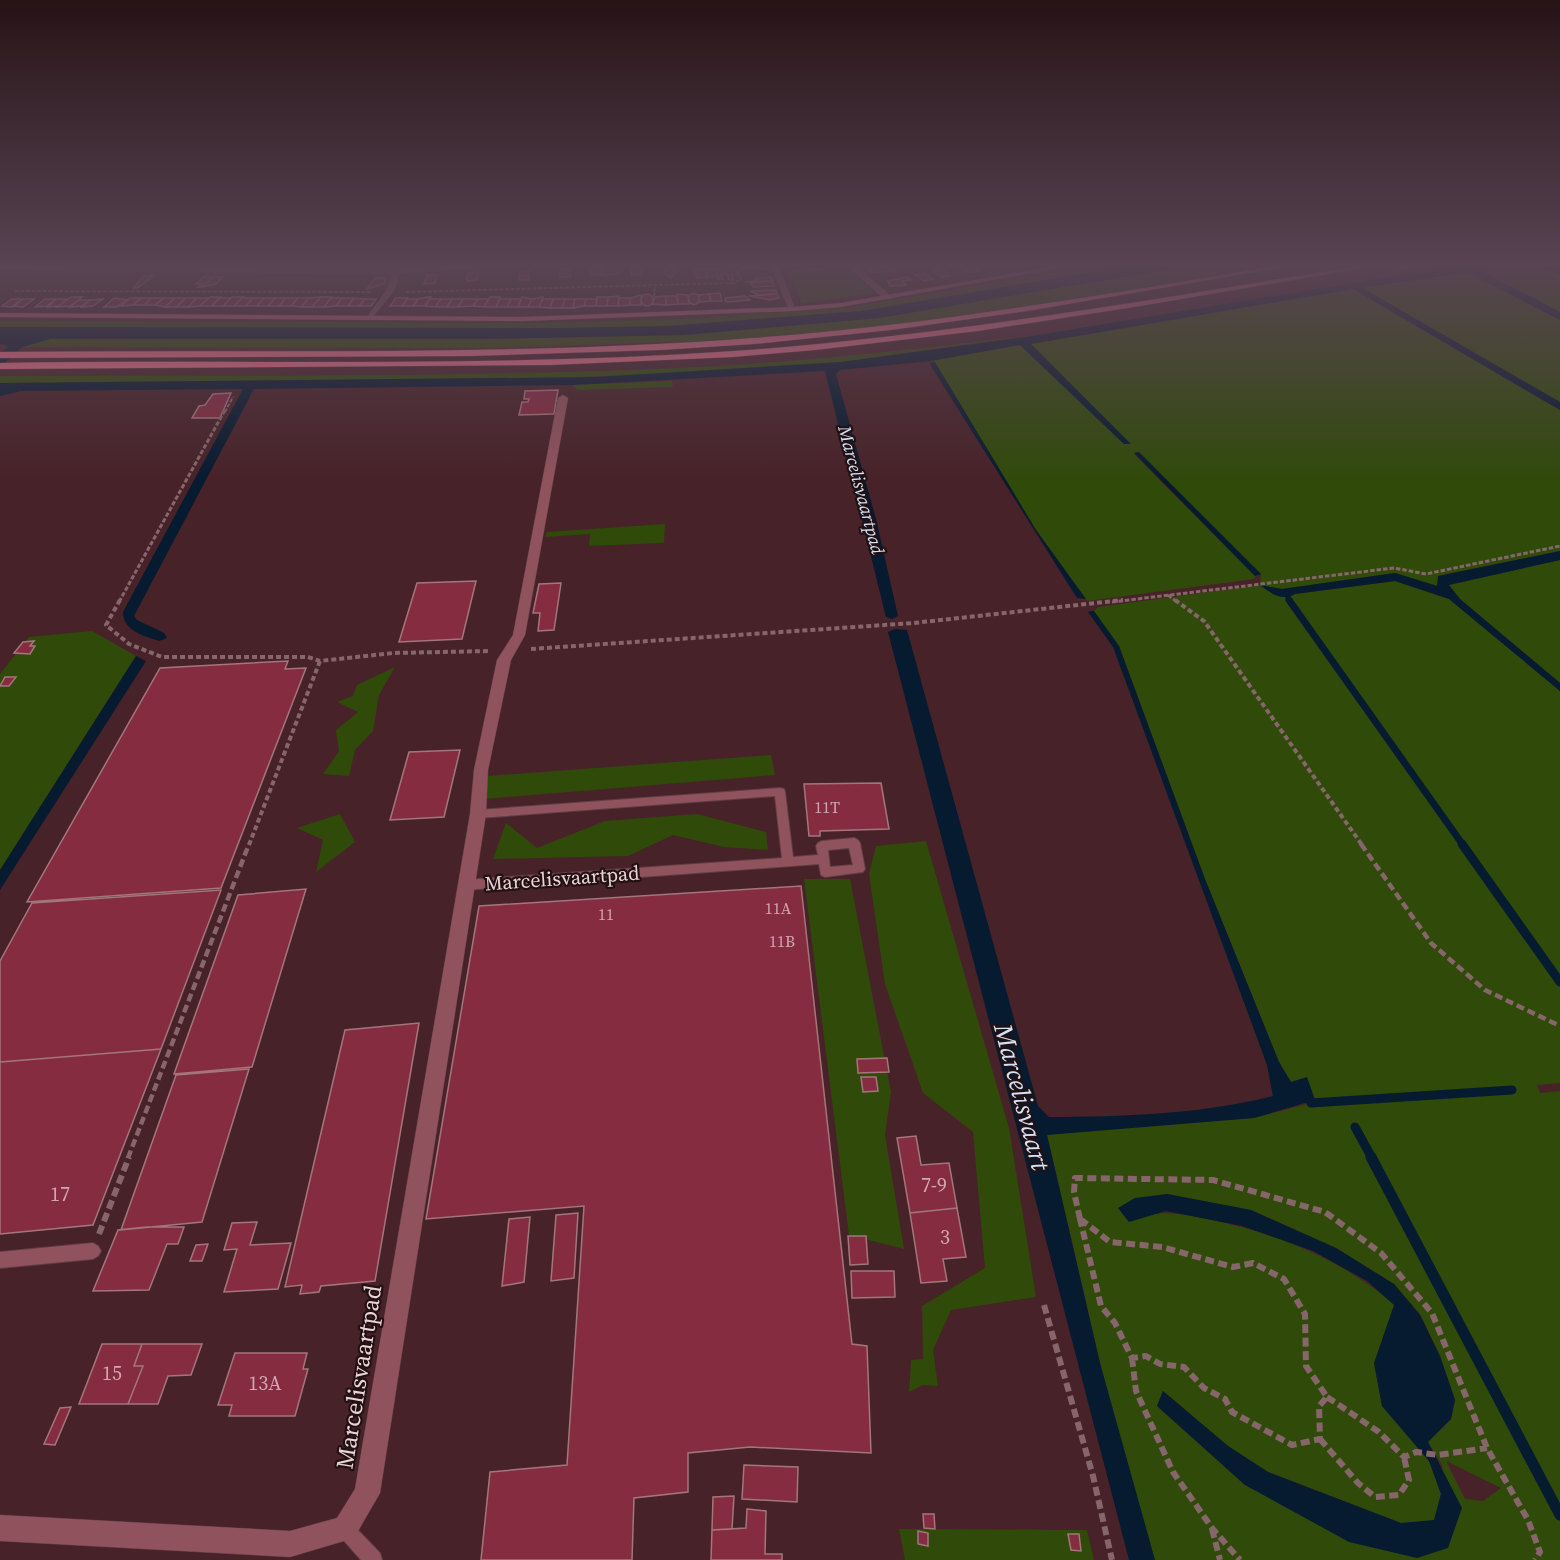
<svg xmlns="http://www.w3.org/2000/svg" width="1560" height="1560" font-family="'Source Serif 4',serif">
  <rect width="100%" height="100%" fill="#472228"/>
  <!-- green -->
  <path fill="#304a0a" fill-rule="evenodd" d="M784 264H842L875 293 802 303Z
    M1108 264H1141L861 311 669 326 565 328 0 327V321L530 323 679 319 845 308Z
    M1199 264H1280L1021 308 847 331 704 341 499 348 22 347 50 339H479L685 335 879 318Z
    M1522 264 1560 274V312L1479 270Z
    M1467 272 1560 320V402L1361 287Z
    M1353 289 1560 410V551L1438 576V586L1395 573 1282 589 1261 586 1288 598 1295 594 1395 581 1449 599 1560 691V1083L1537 1085 1540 1093 1560 1091V1560H1153L1100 1363 1047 1134 1254 1118 1311 1103 1291 1082 1279 1062 1205 879 1119 646 1094 611 1098 607 1260 585 1261 574 1138 452 1134 454 1255 576 1254 579 1087 601 1036 530 933 360 1020 345 1124 444H1130L1030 344ZM1167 1194 1251 1210 1336 1248 1394 1284 1420 1314 1440 1356 1455 1400 1451 1419 1428 1442 1442 1465 1448 1548 1245 1485 1157 1406 1163 1391 1228 1446 1268 1472 1401 1523 1434 1521 1441 1494 1429 1461 1382 1406 1374 1363 1395 1305C1341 1259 1276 1233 1207 1219 1186 1215 1169 1211 1148 1215ZM1446 1461 1501 1488 1483 1501 1465 1499Z
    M1034 335 841 362 666 374 549 378 0 383V376C225 375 451 378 676 368 796 363 915 349 1034 335Z
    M672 381 673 387 578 390 572 385Z
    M665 524 664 543 589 546 590 534 545 537 547 532Z
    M1560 560V683L1460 599 1448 585Z
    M92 631 136 656 0 870V674L29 637Z
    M395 667 379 695 373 731 355 750 349 776 323 774 339 751 336 730 358 712 337 702 353 696 357 685Z
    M771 755 775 775 484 799 486 776Z
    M340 814 355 842 316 872 323 840 297 828Z
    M697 814 766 832 768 850 724 847 673 835 628 856 493 859 506 823 537 848 605 821Z
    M926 841 1009 1128 1036 1297 951 1310 933 1350 938 1386 923 1385 909 1392 911 1360 923 1359 922 1306 985 1268 973 1132 923 1093 885 984 869 874 876 846Z
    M804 879H850L891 1092 885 1135 904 1249 849 1235Z
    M899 1529 1087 1530 1094 1560H905Z"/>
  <!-- water -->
  <path fill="#061b30" d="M1141 264H1199L879 318 685 335 479 339H50L22 347 0 367V353L8 347 0 343V327L565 328 669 326 861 311Z
    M1467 264H1545L1560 269V274L1530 264 1480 270 1560 312V320L1467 272 1362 288 1560 402V410L1353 289 1031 344 1131 444H1124L1020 345 931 361 840 370 836 374 876 519 898 616 892 619 886 617 825 371 572 385 254 389 134 616 137 620 164 633 167 638 159 641C144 636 123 631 123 612L243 389 21 391 0 396V383L596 377 841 362 1033 336Z
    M935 362 1036 530 1086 599 1077 598 929 363Z
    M1139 452 1261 574 1255 576 1134 453Z
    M1560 551V560L1449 585 1460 599 1560 683V691L1449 599 1395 581 1295 594C1281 602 1271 593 1260 585L1282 589 1395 573 1437 586 1438 576Z
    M1091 611H1094L1119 646 1205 879 1279 1062 1291 1082 1307 1077 1315 1100 1254 1118 1047 1135 1100 1363 1155 1560H1129L888 632 895 629 907 630 1038 1106 1049 1117C1122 1117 1202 1114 1273 1096L1267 1065 1113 647 1088 612Z
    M136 656 146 661 0 890V870Z
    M1167 1194 1251 1210 1336 1248 1394 1284 1420 1315 1440 1356 1455 1400 1451 1419 1428 1442 1462 1508 1448 1548 1417 1558 1349 1542 1245 1485 1157 1406 1163 1391 1228 1446 1268 1472 1401 1523 1434 1520 1441 1494 1429 1461 1382 1406 1374 1363 1394 1305 1367 1281 1313 1251 1242 1226 1166 1211 1129 1222 1118 1208 1135 1198Z"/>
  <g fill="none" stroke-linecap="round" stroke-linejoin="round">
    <!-- stream-far3 -->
    <path stroke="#061b30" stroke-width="5" d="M1288 598 1291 602"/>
    <!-- stream-far2 -->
    <path stroke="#061b30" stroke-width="7" d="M1289 600 1463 845"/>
    <!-- stream-far1 -->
    <path stroke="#061b30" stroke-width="9" d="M1462 844 1560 982
      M1311 1103 1512 1090
      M1355 1127 1372 1158"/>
    <!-- stream -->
    <path stroke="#061b30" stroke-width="11" d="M1371 1157 1560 1515"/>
  </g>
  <!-- building -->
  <path fill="#852c41" stroke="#a3767c" stroke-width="1.5" d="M879 264 883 266 896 265 869 270 865 266Z
    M958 264 970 265 979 271 970 273Z
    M621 265V273L611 274V266Z
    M766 265 768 269H739L752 266Z
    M611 266V274L601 275 600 267Z
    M641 266 642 275H632L631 267Z
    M939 266 942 269 951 276 942 277 934 271 939 270 935 267Z
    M665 272a5 5 0 1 1 10 0a5 5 0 1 1-10 0Z
    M590 267H600L601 275H590Z
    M735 267 738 274H732L733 280H729L725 268Z
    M885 267 897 270 874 273 869 270Z
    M725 268 727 274 721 275 723 279H718L716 269Z
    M560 269H570V277H560Z
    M705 269 707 277 697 278 695 270Z
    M705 269H716L717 275 708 278Z
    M529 271V280H519L520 272Z
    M479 272 477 280 467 281 468 273Z
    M925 273 933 279 924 281 915 275Z
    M427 275H437L435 283 424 284Z
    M144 276H153L137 288H133Z
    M205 276 213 277 202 287H198L202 284H196Z
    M213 277H223L216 284 202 287Z
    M771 277 773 281 745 282 754 281V279Z
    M908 277 911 280 902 281 906 285 890 286 888 281Z
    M375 278H386L384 284 367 289Z
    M773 281 774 286 753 287 751 283Z
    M776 290 777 294 759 295 750 291Z
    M720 293 722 301H711L709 294Z
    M688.5 299a5.5 5.5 0 1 1 11 0a5.5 5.5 0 1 1-11 0Z
    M641 300a6 6 0 1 1 12 0a6 6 0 1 1-12 0Z
    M677 294 688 295 689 304H678Z
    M709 294 711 301 700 302 698 295Z
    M777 294 779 298 770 300 749 296Z
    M641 295V305H630V298Z
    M619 296 618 306H607L608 297Z
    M666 296H677L678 304 666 305Z
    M666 296V305L652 304 655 297Z
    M745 296 750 300 726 302 725 298Z
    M71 297H82L70 306 57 307Z
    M210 297H221L212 306H200Z
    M232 297H243L234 306H223Z
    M321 297H332L324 307H312Z
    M321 297 312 307H301L309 298Z
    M427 297H431L425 306H413L418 299Z
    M490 297H500L496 307H484Z
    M522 297 532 299 528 307H518Z
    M543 297 539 307H528L532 299Z
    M597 297H608L607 306H596Z
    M114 298 128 300 116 307H104Z
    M130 298H141L133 305 121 306Z
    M141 298H152L144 305H133Z
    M152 298H164L155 305H144Z
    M164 298H175L165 307 155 305Z
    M175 298H186L176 307H165Z
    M186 298H197L188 307H176Z
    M197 298H208L200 306 188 307Z
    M219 298H231L223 306H212Z
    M242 298H253L246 306H234Z
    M253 298H264L257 306H246Z
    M264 298H275L268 306H257Z
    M275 298H286L279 306H268Z
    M286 298H298L291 306H279Z
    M298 298H309L301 307 291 306Z
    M331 298H342L336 306 324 307Z
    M342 298H354L348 306H336Z
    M354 298 365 299 359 306H348Z
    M396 298H408L402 306H390Z
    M619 298H630V305L618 306Z
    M12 299H23L12 307 2 306Z
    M23 299H34L23 307 13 306Z
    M45 299H56L47 306 35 307Z
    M56 299H68L58 306 48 307Z
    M103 299 93 306 82 307 90 300Z
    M365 299H376L371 306H359Z
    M407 299H418L413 306H402Z
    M430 299H441L435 307 425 306Z
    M441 299H452L447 307H435Z
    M452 299H463L458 307H447Z
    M463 299H478L473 306 458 307Z
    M478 299H489L484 307 473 306Z
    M500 299H511L507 307H496Z
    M511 299H521L518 307H507Z
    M543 299H553L550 308 539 307Z
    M553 299H565L562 308H550Z
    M565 299H575L573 308H562Z
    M575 299H586L584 306 573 308Z
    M586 299H597L596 306H584Z
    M79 300H90L82 306 70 307Z
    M558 390 554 414 519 415 522 402H528L529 399H524L525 391Z
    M231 393 220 418H192L199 406 205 405 213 394Z
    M476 581 462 639 399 642 417 583Z
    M561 583 554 630 538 631 540 613H533L539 584Z
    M34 641 30 646H35L30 654 14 653 23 642Z
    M288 661 285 669 306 668 221 888 27 902 160 668Z
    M5 677H16L9 686H0Z
    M460 750 444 817 390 820 409 752Z
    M881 783 889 829 820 831V836H809L804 784Z
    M801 886 852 1344 867 1346 871 1453 750 1447 688 1453V1492L634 1498 632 1560H481L490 1472 567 1465 584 1206 426 1219 479 906Z
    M306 889 252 1067 174 1074 238 895Z
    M221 890 161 1049 0 1062V961L32 903Z
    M419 1023 375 1281 321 1286 319 1292 300 1294 302 1285 285 1287 345 1030Z
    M161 1049 93 1225 0 1234V1062Z
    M887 1058 889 1072 858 1073 857 1059Z
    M249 1069 202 1222 121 1230 176 1075Z
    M861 1077H876L878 1091 863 1092Z
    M916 1136 921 1165 949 1163 957 1208 910 1213 897 1138Z
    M957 1208 966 1257 943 1259 947 1281 921 1283 910 1213Z
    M578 1213 574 1278 551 1281 556 1215Z
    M530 1217 524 1282 502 1286 509 1219Z
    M257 1222 250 1245 291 1243 278 1289 224 1292 237 1249 224 1250 232 1223Z
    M147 1227H184L178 1244H167L149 1290 93 1291 118 1230Z
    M848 1236H866L868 1264 850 1265Z
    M208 1244 202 1261H190L196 1245Z
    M851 1271H894L895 1297 852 1298Z
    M102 1344H142L134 1366H143L128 1404H79Z
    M142 1344H202L191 1375 168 1376 158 1404H128L143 1366H134Z
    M235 1353H307L303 1369H308L295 1416H229L232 1405H218Z
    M71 1407 55 1445 44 1444 60 1408Z
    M744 1465 798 1467 797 1502 742 1499Z
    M734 1496 732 1529 712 1530 713 1497Z
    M747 1509 766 1511 765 1554H782V1560H711L712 1530 746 1528Z
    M923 1514H934L935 1529 924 1528Z
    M918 1531 928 1533V1546L918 1544Z
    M1068 1534H1079L1081 1551 1071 1550Z"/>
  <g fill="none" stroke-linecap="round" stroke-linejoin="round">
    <!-- lane casing -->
    <g stroke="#613e44" stroke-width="2">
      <path id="lane" d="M780 788 784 789 785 792 793 857 818 855 816 846 818 843 822 841 854 838 858 840 860 843 865 869 863 872 825 877 821 875 819 864 465 890 461 888 459 885 461 882 465 880 782 858 775 796 478 818 474 817 473 814 474 811 478 810ZM849 848 853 865 830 867 828 850Z
        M93 1243 98 1246 101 1251 98 1256 93 1259 0 1268V1252Z
        M345 1520 351 1523 380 1553 382 1560H361L339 1535 336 1529 339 1523Z"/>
    </g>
    <!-- street casing -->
    <g stroke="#613e44" stroke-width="1">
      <path id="street" d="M396 264H402V268L528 264 524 266 400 273 394 291 371 319 367 317 386 291 392 274 0 270V266L379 270 394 269Z
        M653 264H699L657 268Z
        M770 264H778L796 311 789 309Z
        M846 264H854L890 295V299H884Z
        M563 395 568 398 525 635 511 660 488 770 486 814 380 1493 354 1538 290 1557 0 1541V1515L290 1531 337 1518 355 1489 470 814 474 770 497 660 513 635 558 398Z"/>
    </g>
    <!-- secondary casing -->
    <g stroke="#613e44" stroke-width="1">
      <path id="secondary" d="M1068 264H1083L841 307 793 311 523 321 0 317V313L523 317 793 307 841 303Z"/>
    </g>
    <!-- primary casing -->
    <g stroke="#613e44" stroke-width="1">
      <path id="primary" d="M1287 264H1302L1027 311 891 330 754 344 660 350 471 356 0 358V352C251 349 503 357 753 338 932 325 1110 294 1287 264Z
        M1371 264H1387L1140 306 978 331 815 350 733 357 550 365 0 369V363C244 359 490 368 734 351 948 336 1160 298 1371 264Z"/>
    </g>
    <!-- path-far4 -->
    <path stroke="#86666b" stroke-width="2" stroke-dasharray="4 1.5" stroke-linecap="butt" d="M1395 270 1436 264
      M791 271 838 268
      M15 291 371 292
      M406 292 733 283 741 279 735 264
      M654 297 655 284
      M225 412 233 397"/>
    <!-- path-far3 -->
    <path stroke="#86666b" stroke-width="3" stroke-dasharray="4.5 2" stroke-linecap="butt" d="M1168 595 1177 602
      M119 602 225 410
      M1112 602 1394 568 1426 574 1560 546"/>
    <!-- path-far2 -->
    <path stroke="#86666b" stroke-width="4" stroke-dasharray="5 3" stroke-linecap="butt" d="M120 600 106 625 129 644 162 657H308L320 661 393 653 490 651
      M1175 600 1204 621 1362 845
      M531 649 914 623 1123 600
      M249 845 320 661"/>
    <!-- path-far1 -->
    <path stroke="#86666b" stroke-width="4.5" stroke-dasharray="8 4" stroke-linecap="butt" d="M1361 844 1431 943 1485 990 1560 1026
      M128 1158 249 844"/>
    <!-- path -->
    <path stroke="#86666b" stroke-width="6" stroke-dasharray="9 4.5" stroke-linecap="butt" d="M1080 1219 1074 1192 1075 1178 1213 1180 1325 1212 1381 1253 1432 1313 1487 1448 1528 1520 1540 1552 1535 1560
      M1080 1219 1110 1242 1162 1247 1233 1267 1253 1263 1284 1279 1305 1314 1306 1366 1327 1397 1319 1406 1320 1439 1292 1445 1232 1412 1225 1399 1204 1388 1184 1367 1160 1364 1146 1356 1132 1358 1115 1323 1101 1306Z
      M99 1234 129 1157
      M1044 1305 1093 1476 1112 1560
      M1132 1358 1136 1391 1173 1472 1212 1528 1240 1560
      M1327 1397 1379 1432 1404 1457 1416 1452 1438 1455 1487 1448
      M1320 1439 1358 1483 1375 1497 1399 1495 1409 1480 1404 1457
      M1212 1529 1220 1560"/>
    <!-- lane -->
    <use href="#lane" fill="#90535d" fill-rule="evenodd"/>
    <!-- street -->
    <use href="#street" fill="#90535d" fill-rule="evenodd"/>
    <!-- secondary -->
    <use href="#secondary" fill="#c56476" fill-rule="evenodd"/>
    <!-- primary -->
    <use href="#primary" fill="#ee7189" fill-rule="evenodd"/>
  </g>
  <!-- sky -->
  <linearGradient id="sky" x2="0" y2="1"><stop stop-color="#271316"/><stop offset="0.55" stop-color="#584453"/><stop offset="1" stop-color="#584453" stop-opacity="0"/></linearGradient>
  <rect width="1560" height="482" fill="url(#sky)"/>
  <g text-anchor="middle" stroke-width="4.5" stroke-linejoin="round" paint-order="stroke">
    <!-- number labels -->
    <g font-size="16" fill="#d2a8b0">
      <text x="827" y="813">11T</text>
      <text x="778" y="914">11A</text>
      <text x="606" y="920">11</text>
      <text x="782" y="947">11B</text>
    </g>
    <!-- far-water labels -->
    <g font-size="18" font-style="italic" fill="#d2e3f5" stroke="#221114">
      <text transform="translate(861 490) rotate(75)" y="6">Marcelisvaartpad</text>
    </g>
    <!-- street labels -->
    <g font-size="20" fill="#ebd2d5" stroke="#221114">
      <text transform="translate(562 878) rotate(-4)" y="7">Marcelisvaartpad</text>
    </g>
    <!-- near-number labels -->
    <g font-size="20" fill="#d2a8b0">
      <text x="934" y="1192">7-9</text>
      <text x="60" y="1201">17</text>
      <text x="945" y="1244">3</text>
      <text x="112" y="1380">15</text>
      <text x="265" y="1390">13A</text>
    </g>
    <!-- near-street labels -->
    <g font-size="24" fill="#ebd2d5" stroke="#221114">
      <text transform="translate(359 1377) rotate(-81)" y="8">Marcelisvaartpad</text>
    </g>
    <!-- near-water labels -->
    <g font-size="26" font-style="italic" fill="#d2e3f5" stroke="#221114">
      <text transform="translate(1022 1097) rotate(75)" y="9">Marcelisvaart</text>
    </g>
  </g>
</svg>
